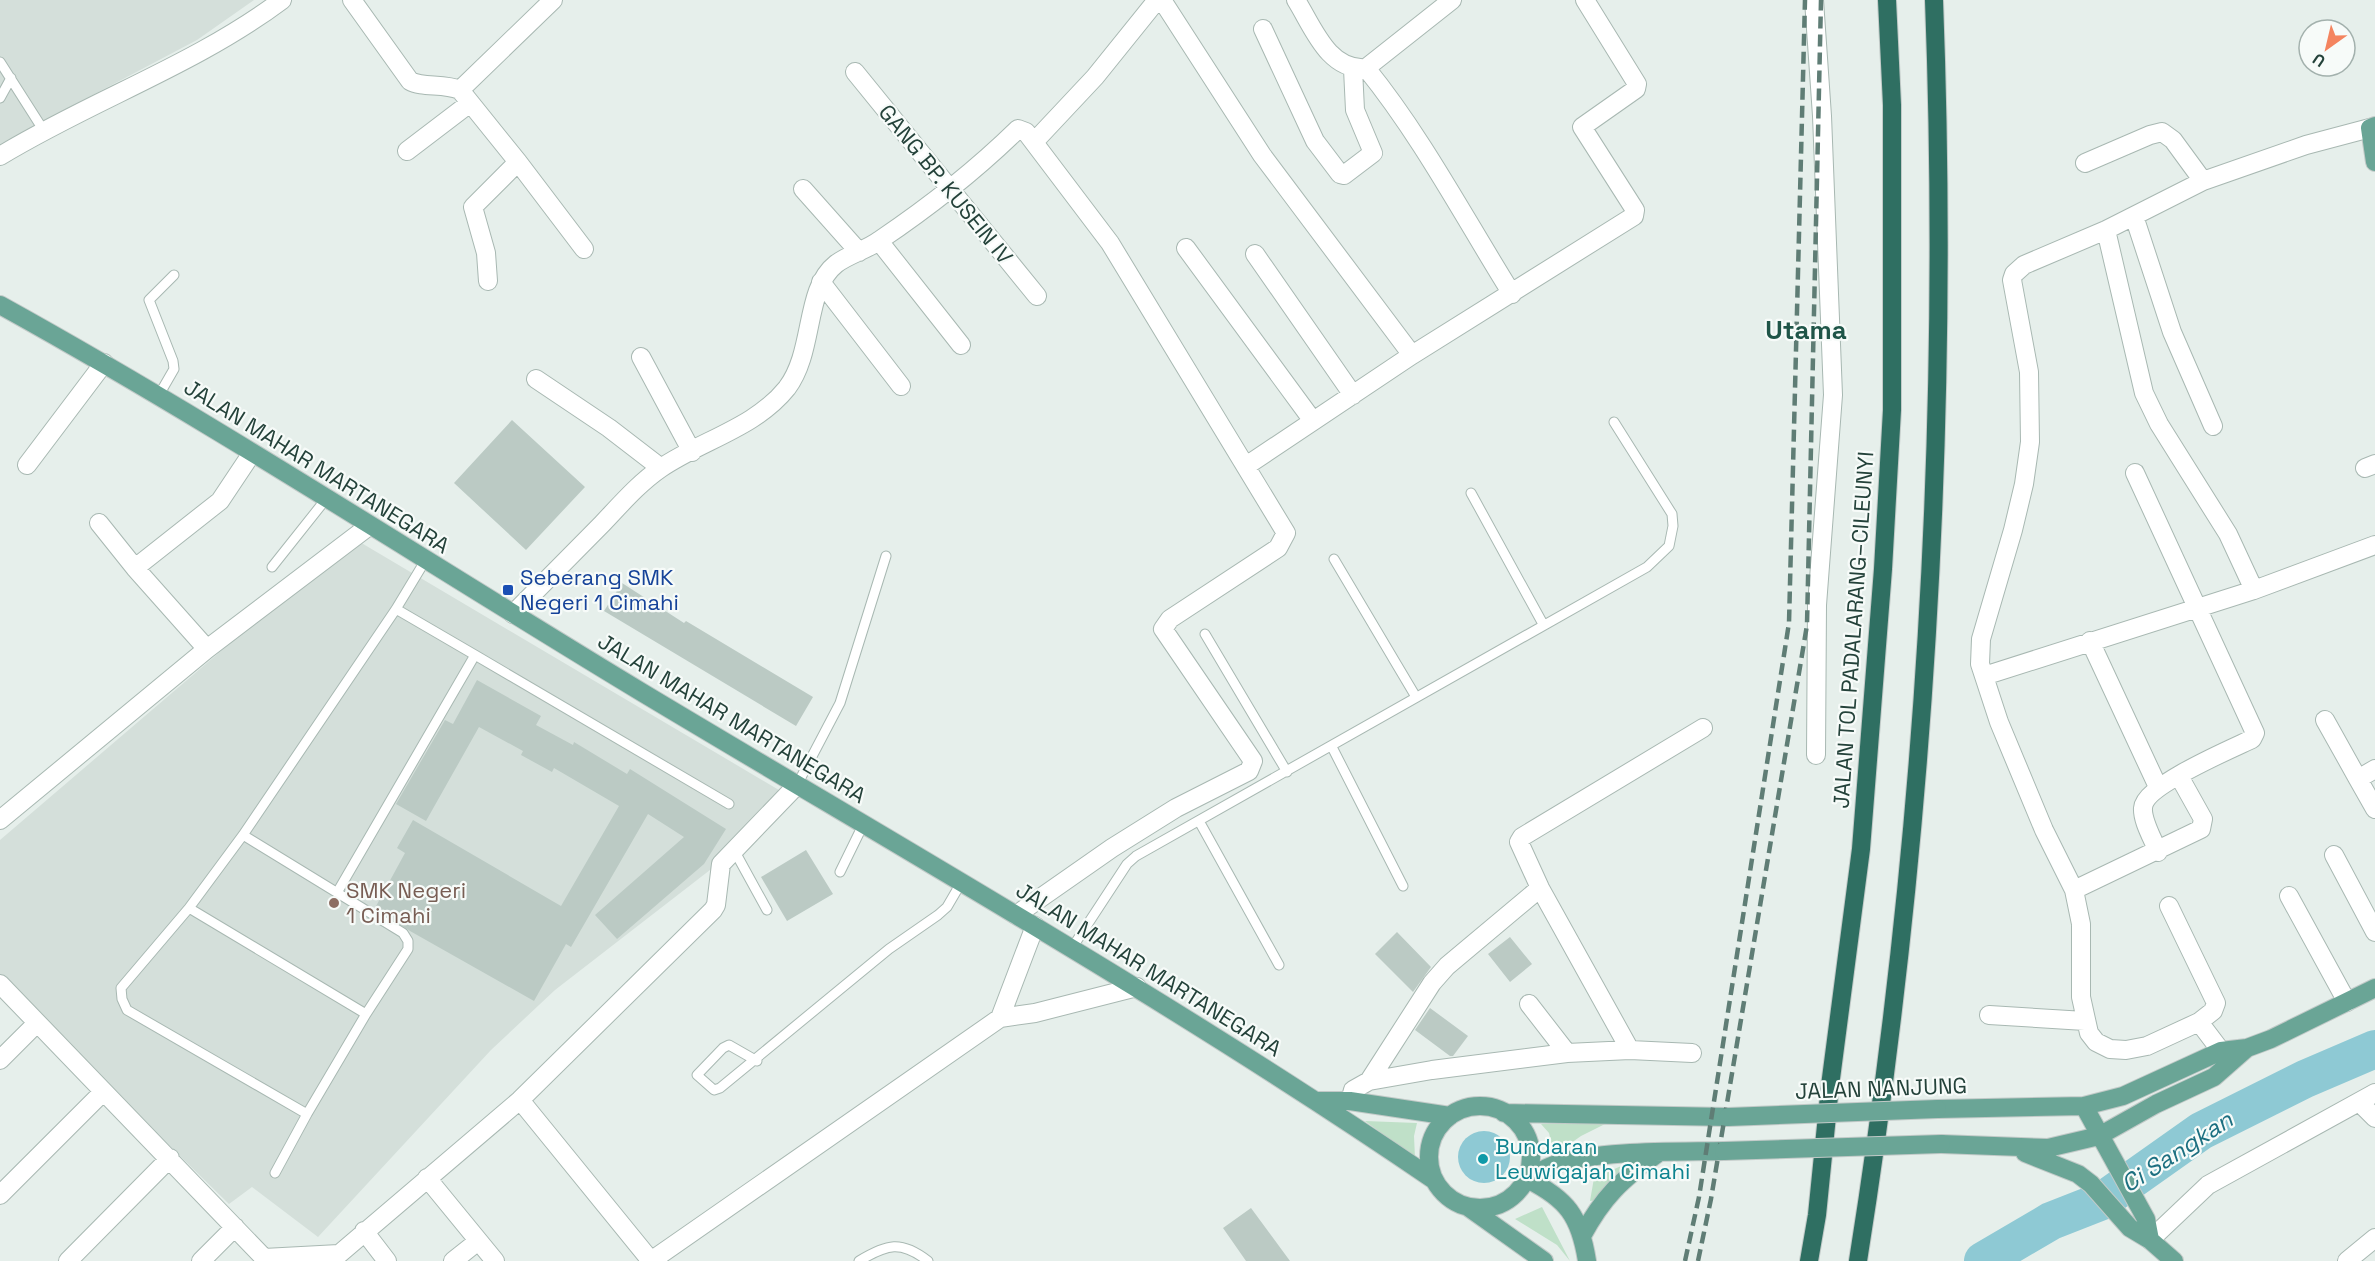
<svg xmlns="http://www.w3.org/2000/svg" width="2375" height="1261" font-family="'Space Grotesk',sans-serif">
  <rect width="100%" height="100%" fill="#e6efeb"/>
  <!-- built -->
  <path fill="#d4dfda" d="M0 0H254L197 40 0 144Z
    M353 538 784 793 719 863 555 990 491 1050 318 1237 252 1187 229 1204 94 1072 0 975V840Z"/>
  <!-- green -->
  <path fill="#bfe0c8" d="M1365 1121 1417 1123 1414 1136 1415 1158Z
    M1611 1121 1581 1136 1554 1155 1549 1133 1541 1124Z
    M1628 1163 1596 1200 1590 1201 1594 1178Z
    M1542 1207 1570 1261 1557 1245 1515 1219Z"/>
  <!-- water -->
  <path fill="#8ec9d4" d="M1458 1157a26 26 0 1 1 52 0a26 26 0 1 1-52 0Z"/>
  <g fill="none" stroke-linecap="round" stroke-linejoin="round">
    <!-- river -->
    <path stroke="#8ec9d4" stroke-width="38" d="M1983 1261 2051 1221 2102 1201 2201 1131 2305 1079 2375 1049"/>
  </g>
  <!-- building -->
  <path fill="#bbcac4" d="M512 420 585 487 526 550 454 483Z
    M622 583 684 623 686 621 813 697 796 726 604 611Z
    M477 680 541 716 536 725 573 745 574 742 627 774 630 769 726 829 704 864 617 939 595 915 684 837 648 814 571 947 566 944 534 1001 410 931 375 908 405 853 397 848 413 820 561 906 619 806 554 768 552 772 521 755 523 751 479 727 426 821 396 804 445 720 453 724Z
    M806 850 833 894 787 921 761 877Z
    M1397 932 1431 967 1413 992 1375 954Z
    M1510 937 1532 964 1510 982 1488 954Z
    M1430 1008 1468 1036 1453 1056H1450L1415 1030Z
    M1251 1208 1290 1261H1246L1223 1228Z"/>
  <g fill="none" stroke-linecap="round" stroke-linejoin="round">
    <!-- service casing -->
    <g stroke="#a8b8b2" stroke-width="11">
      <path id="service" d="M0 62 44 131
        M0 98 11 78
        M159 395 174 369 173 361 149 300 174 275
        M1471 493 1543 624
        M1334 559 1416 697
        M272 567 326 499
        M396 609 475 655
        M1205 634 1287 772
        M1332 747 1403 886
        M797 785 840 703 886 556
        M1199 821 1279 965
        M243 835 403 933 408 941V949L366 1014
        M734 850 767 910
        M840 872 863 825
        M338 891 475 655 729 804
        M189 908 366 1014 307 1114
        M1072 948 1127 864 1136 856 1647 567 1669 546 1673 526 1672 514 1614 422
        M757 1061 729 1045 723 1048 697 1075 714 1090 720 1088 889 949 938 915 947 907 961 883
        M275 1173 307 1114 127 1010 122 999 121 988 189 908 243 835 396 609 425 561
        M859 1261C887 1244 901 1240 928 1261"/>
    </g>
    <!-- minor casing -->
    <g stroke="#a8b8b2" stroke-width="20">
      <path id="minor" d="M352 0 410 81C422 88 444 83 460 90L518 162 473 207 486 253 488 281
        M1162 0 1262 155 1412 355
        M1296 0C1313 27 1328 71 1366 68L1452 0
        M1814 0 1822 116 1833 395 1817 605 1816 755
        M1263 29 1315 141 1340 174 1344 175 1373 153 1355 110 1353 69
        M1366 68C1422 137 1465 219 1512 294
        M855 72 1037 296
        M460 90 553 0
        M1034 142 1095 77 1157 0
        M407 151 470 103
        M0 156C92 100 195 65 282 0
        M518 162 584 249
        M2085 163 2150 135 2162 132 2173 140 2203 181
        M803 189 859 252
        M2134 216 2172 332 2213 426
        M2106 230 2144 393 2159 424 2228 534 2254 590
        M879 241 961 345
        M1186 248 1313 421
        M1255 254 1353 395
        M821 282 901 386
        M641 357 692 452
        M536 379 609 428 661 468
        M27 465 104 363
        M1246 466 1412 355 1634 216 1635 210 1582 127 1636 89 1637 84 1585 0
        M2365 468 2375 464
        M2135 473 2255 733 2252 739C2231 749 2144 786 2143 808 2142 821 2153 839 2158 852
        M99 523 135 568 207 649
        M135 568 220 501 252 453
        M513 614C543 584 572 554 602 524 621 504 639 483 661 468 702 440 755 428 787 388 815 351 804 289 836 264 849 254 867 250 880 240 929 207 976 170 1018 129L1026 132 1110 243 1286 533 1278 548 1170 619 1163 629 1253 761 1249 771 1176 808 1112 848 1016 915
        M2090 641 2158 787
        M1984 676 2254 590 2375 545
        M2325 720 2358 779
        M2375 769 2358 779 2375 809
        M0 820 207 649 369 526
        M2334 855 2375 932
        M2074 890 2201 829 2203 819 2179 776
        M2289 896 2347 1002
        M2169 906 2216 1003 2213 1011 2199 1022
        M0 984 267 1261
        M1529 1004 1567 1053
        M1989 1015 2085 1021
        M1000 1018 1035 926
        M1630 1050 1540 888 1519 842 1522 837 1703 728
        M2221 1051 2199 1022 2147 1046 2126 1050 2110 1049 2096 1042 2089 1033 2081 997V924L2074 890 2044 830 1999 722 1980 664 1981 639 2013 530 2024 484 2030 442 2029 372 2012 280 2014 274 2024 265 2106 230 2203 181 2306 145 2370 128
        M0 1060 36 1024
        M1369 1081 1432 983 1447 966 1540 888
        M520 1100 651 1261
        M1350 1101 1353 1090 1369 1081 1432 1070 1567 1053 1630 1050 1692 1053
        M2359 1102 2375 1118
        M427 1178 495 1261
        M0 1195 103 1092
        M364 1231 387 1261
        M2150 1240 2208 1185 2375 1093
        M264 1258 339 1254
        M68 1261 170 1158
        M201 1261 235 1227
        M331 1261 520 1100 713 910 716 905 721 864 797 785
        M453 1261 477 1242
        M651 1261 1000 1018 1035 1013 1137 987
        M2347 1261 2375 1238"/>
    </g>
    <!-- primary casing -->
    <g stroke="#c2cac8" stroke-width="20">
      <path id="primary" d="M2375 126 2370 128 2375 162
        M0 305C219 426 429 564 643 693 908 852 1178 1005 1434 1180
        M1315 1101H1350L1450 1116
        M2084 1106 2146 1219 2150 1240
        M1429 1157a51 51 0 1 1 102 0a51 51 0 1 1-102 0Z
        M1937 1109 2084 1106 2123 1096 2221 1051 2247 1048 2271 1039 2375 988
        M1504 1113 1728 1117
        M1941 1144 2048 1148 2099 1136 2156 1104 2214 1077 2247 1048
        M2025 1153 2078 1174 2091 1184 2130 1228 2150 1240 2174 1261
        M1527 1179C1536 1174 1546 1167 1556 1164 1600 1150 1677 1152 1724 1151
        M1527 1179C1567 1199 1580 1216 1587 1261
        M1468 1207 1544 1261
        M1582 1236C1603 1197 1621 1180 1657 1154"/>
    </g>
    <!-- motorway casing -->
    <g stroke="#c2cac8" stroke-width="20">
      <path id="motorway" d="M1809 1261 1817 1215 1830 1086 1861 849 1883 569 1892 410V105L1887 0
        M1858 1261C1924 846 1950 420 1934 0"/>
    </g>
    <!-- service -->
    <use href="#service" stroke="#fff" stroke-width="9"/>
    <!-- minor -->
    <use href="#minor" stroke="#fff" stroke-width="18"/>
    <!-- primary -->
    <use href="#primary" stroke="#6aa596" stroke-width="18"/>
    <!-- motorway -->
    <use href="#motorway" stroke="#2f6f62" stroke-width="18"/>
    <!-- rail -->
    <path stroke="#5f7d75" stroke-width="4.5" stroke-dasharray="12 6" stroke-linecap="butt" d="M1685 1261 1699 1197 1789 623 1805 0
      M1698 1261 1711 1199 1807 625 1821 0"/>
    <!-- primary-bridge casing -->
    <g stroke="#c2cac8" stroke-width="20" stroke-linecap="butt">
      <path id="primary-bridge" d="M1728 1117 1937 1109
        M1724 1151 1941 1144"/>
    </g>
    <!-- primary-bridge -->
    <use href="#primary-bridge" stroke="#6aa596" stroke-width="18"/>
  </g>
  <!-- markers -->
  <rect fill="#1a4fb4" stroke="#f7fbf9" stroke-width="2" x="502" y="584" width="12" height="12" rx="3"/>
  <circle fill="#8d6e63" stroke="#f7fbf9" stroke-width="2" cx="334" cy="903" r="6"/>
  <circle fill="#0f9aa8" stroke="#f7fbf9" stroke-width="2" cx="1483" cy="1159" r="6"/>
  <g text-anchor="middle" stroke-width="4.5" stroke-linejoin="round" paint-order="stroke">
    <!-- street labels -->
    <g font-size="22" fill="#24423a" stroke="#f7fbf9">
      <text transform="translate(946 184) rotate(51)" y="8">GANG BP. KUSEIN IV</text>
      <text transform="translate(317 466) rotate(32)" y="8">JALAN MAHAR MARTANEGARA</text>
      <text transform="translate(1853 630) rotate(-86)" y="8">JALAN TOL PADALARANG–CILEUNYI</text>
      <text transform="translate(732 718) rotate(31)" y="8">JALAN MAHAR MARTANEGARA</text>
      <text transform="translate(1149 969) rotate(32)" y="8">JALAN MAHAR MARTANEGARA</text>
      <text transform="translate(1881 1088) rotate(-2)" y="8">JALAN NANJUNG</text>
    </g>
    <!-- transit labels -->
    <g font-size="22" fill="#164399" stroke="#f7fbf9" text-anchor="start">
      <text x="520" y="585">Seberang SMK<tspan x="520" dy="25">Negeri 1 Cimahi</tspan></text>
    </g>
    <!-- education labels -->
    <g font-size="22" fill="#785e54" stroke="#f7fbf9" text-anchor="start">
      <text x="346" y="898">SMK Negeri<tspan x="346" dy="25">1 Cimahi</tspan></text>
    </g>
    <!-- culture labels -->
    <g font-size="22" fill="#0d838f" stroke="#f7fbf9" text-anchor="start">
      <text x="1495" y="1154">Bundaran<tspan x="1495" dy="25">Leuwigajah Cimahi</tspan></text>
    </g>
    <!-- water labels -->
    <g font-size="24" font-style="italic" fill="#1c6f80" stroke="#f7fbf9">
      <text transform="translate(2177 1152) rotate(-33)" y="8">Ci Sangkan</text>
    </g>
    <!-- quarter labels -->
    <g font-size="26" font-weight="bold" fill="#1f5548" stroke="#f7fbf9">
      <text x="1806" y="339">Utama</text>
    </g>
  </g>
  <!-- north arrow -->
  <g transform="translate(2327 48) rotate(214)"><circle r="28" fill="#f7fbf9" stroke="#a3b1ad" stroke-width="1.5"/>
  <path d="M0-4.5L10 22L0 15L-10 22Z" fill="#f4845f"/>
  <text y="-9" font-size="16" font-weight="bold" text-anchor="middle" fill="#24423a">U</text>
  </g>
</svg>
